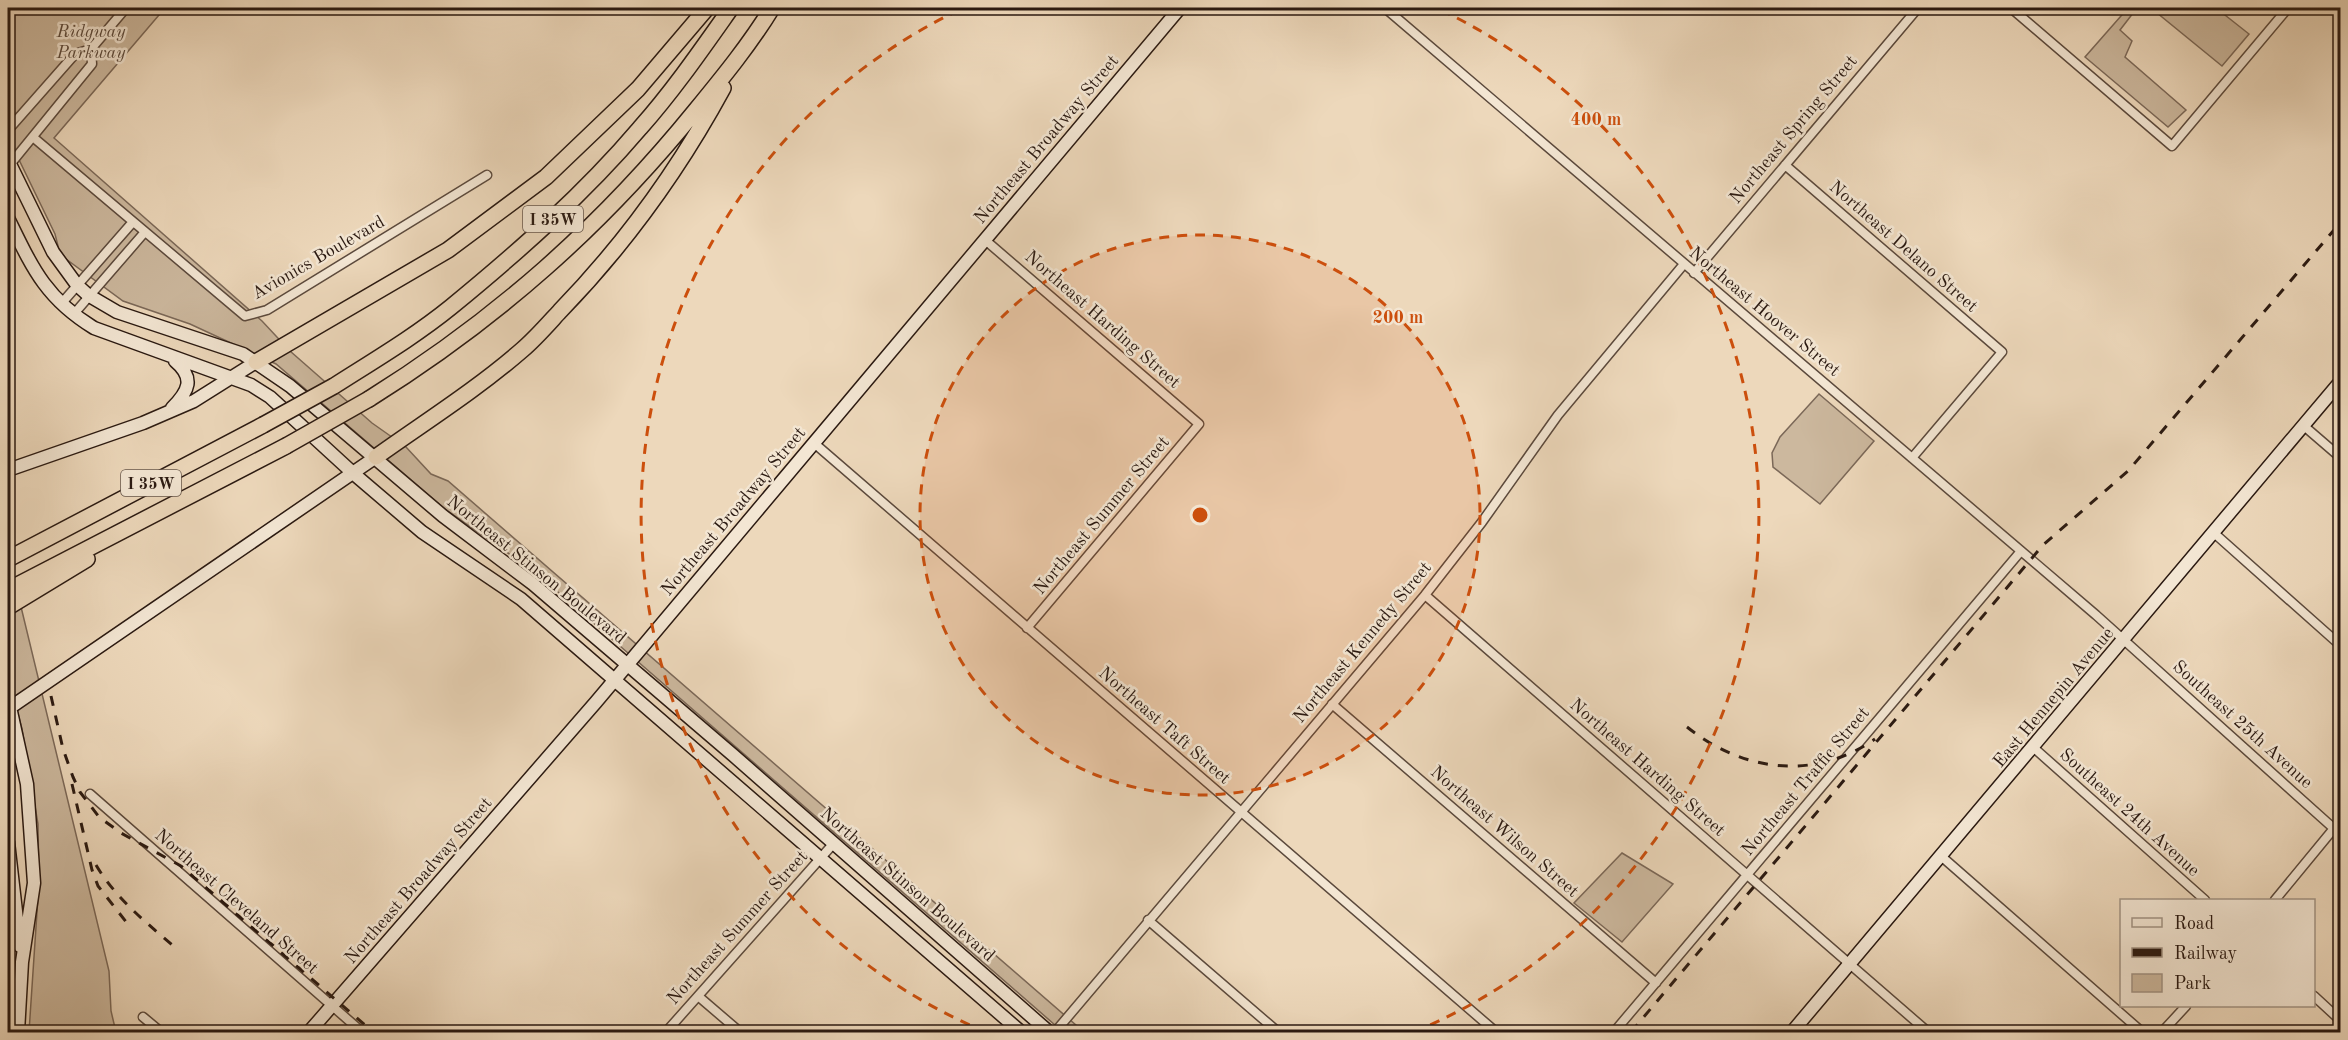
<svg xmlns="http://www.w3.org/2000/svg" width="2348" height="1040" font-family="'Old Standard TT',serif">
  <rect width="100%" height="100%" fill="#edd8bb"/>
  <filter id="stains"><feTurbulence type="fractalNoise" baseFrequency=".00333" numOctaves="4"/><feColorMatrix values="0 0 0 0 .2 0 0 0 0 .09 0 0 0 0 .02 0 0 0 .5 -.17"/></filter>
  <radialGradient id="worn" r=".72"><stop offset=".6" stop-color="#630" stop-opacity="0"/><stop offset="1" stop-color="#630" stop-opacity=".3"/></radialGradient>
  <!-- green -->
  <path fill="#ccb89e" stroke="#7b6858" stroke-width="1.5" d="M8 8H165L54 138 262 321 290 351 372 423 406 447 431 474 448 481 1084 1032H1063L535 572 445 509 276 364 190 324 123 301 66 259 59 250 55 234 8 137Z
    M2128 8H2137L2120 30 2132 41 2125 57 2186 110 2168 127 2085 57Z
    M2151 8H2216L2249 34 2222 66Z
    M1819 394 1874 441 1820 504 1773 467 1772 453 1780 437Z
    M8 553 109 971 111 1011 116 1032H29L39 882 38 824 22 729 8 675Z
    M1622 853 1673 884 1622 942 1574 903Z"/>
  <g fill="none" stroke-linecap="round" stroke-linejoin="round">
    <!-- street casing -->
    <g stroke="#5b493c" stroke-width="11">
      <path id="street" d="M1385 8 2096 615 2340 834
        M2011 8 2172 146 2288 8
        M8 130 75 54 91 49 126 8
        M34 138 245 316 267 310 487 175
        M1785 165 2002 352 1912 458
        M8 167 92 64 91 49
        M984 239 1199 424 1027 628
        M1694 273 1918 8
        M61 304 132 223
        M73 315 144 233
        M2304 426 2340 457
        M814 443 1496 1032
        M2214 533 2340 645
        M1425 595 1928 1032
        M1332 704 1656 983
        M2034 748 2205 900
        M90 794 362 1032
        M1941 856 2142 1032
        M2275 900 2340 821
        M1148 920 1278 1032
        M698 996 740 1032
        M2314 996 2340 1020
        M143 1017 161 1032
        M666 1032 834 843
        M1055 1032 1425 595 1482 522 1558 415 1684 264
        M1614 1032 2021 551
        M2162 1032 2186 1006"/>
    </g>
    <!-- secondary casing -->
    <g stroke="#2a1911" stroke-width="15">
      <path id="secondary" d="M8 160 53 252 77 285 88 295 117 312 243 354 290 386 443 516 533 584 733 755 1049 1032
        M8 218C32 267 45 298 94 328L251 385 270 397 354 474 422 532 521 599 1021 1032
        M172 408C189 391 195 378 175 361
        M8 470 143 423 194 401 256 362
        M8 698 27 784 34 883 22 962 18 1032
        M8 709 376 457
        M8 842 20 946
        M309 1032 596 702 1180 8
        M1792 1032 2340 382"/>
    </g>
    <!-- highway casing -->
    <g stroke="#2a1911" stroke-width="18">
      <path id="highway" d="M256 362 448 250 546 177 638 89 707 8
        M334 386C373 361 414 337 451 307 518 252 584 194 640 128 673 91 702 49 731 8
        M369 399C497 319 601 227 696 110 723 77 750 44 772 8
        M376 457C425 422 476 390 522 350 536 338 548 324 560 311 625 244 679 169 723 88
        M8 559 263 425
        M8 590 286 446
        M8 607 87 559"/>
    </g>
    <!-- street -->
    <use href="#street" stroke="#f3e6d3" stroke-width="8"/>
    <!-- secondary -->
    <use href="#secondary" stroke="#f3e6d3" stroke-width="12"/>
    <!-- highway -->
    <use href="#highway" stroke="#edd8bb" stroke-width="15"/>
    <!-- rail -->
    <path stroke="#2a1911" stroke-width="3" stroke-dasharray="10 10" stroke-linecap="butt" d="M51 696 63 749 73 777 80 792 99 817 121 833 181 866 373 1032
      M1687 727C1743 772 1815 781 1875 739
      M72 784 92 870 98 886 127 923
      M96 865C116 899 148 924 177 949
      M1631 1032 2043 545 2128 471 2340 223"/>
    <!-- highway-bridge casing -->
    <g stroke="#2a1911" stroke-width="18" stroke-linecap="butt">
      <path id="highway-bridge" d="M263 425 334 386
        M286 446 369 399"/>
    </g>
    <!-- highway-bridge -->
    <use href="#highway-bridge" stroke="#edd8bb" stroke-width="15"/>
  </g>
  <!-- distance rings -->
  <circle cx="1200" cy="515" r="280" fill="#cc4f0d" fill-opacity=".12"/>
  <g fill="none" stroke="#cc4f0d" stroke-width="3" stroke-dasharray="10 8">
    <circle cx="1200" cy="515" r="280"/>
    <path d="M986 1032A560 560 0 0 1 959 10M1441 10A560 560 0 0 1 1414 1032"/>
  </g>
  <g text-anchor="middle" stroke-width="5" stroke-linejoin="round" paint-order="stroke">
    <!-- shield labels -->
    <g fill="#f3e6d3" stroke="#66564b" stroke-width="1.5">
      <rect x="523" y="206" width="60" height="26" rx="4.5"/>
      <rect x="121" y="470" width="60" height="26" rx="4.5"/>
    </g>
    <g font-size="16" font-weight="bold" fill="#2a1911">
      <text x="553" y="225">I 35W</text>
      <text x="151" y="489">I 35W</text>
    </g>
    <!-- park labels -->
    <g font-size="18" font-style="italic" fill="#5b493b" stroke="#f3e6d3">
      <text x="91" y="37">Ridgway<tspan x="91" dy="21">Parkway</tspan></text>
    </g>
    <!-- street labels -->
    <g font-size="18" fill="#2a1911" stroke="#f3e6d3">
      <text transform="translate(1793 129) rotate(-50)" y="6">Northeast Spring Street</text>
      <text transform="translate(1046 139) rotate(-50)" y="6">Northeast Broadway Street</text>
      <text transform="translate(1904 246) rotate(41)" y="6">Northeast Delano Street</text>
      <text transform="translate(318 257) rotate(-30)" y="6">Avionics Boulevard</text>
      <text transform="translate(1765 311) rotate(40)" y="6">Northeast Hoover Street</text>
      <text transform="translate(1103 319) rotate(41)" y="6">Northeast Harding Street</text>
      <text transform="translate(733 511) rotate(-50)" y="6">Northeast Broadway Street</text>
      <text transform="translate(1101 515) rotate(-50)" y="6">Northeast Summer Street</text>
      <text transform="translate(537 569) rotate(39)" y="6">Northeast Stinson Boulevard</text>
      <text transform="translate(1362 642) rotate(-50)" y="6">Northeast Kennedy Street</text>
      <text transform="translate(2053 697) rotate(-50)" y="6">East Hennepin Avenue</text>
      <text transform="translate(2243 724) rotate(42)" y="6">Southeast 25th Avenue</text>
      <text transform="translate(1165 725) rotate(41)" y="6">Northeast Taft Street</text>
      <text transform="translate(1648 767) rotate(41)" y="6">Northeast Harding Street</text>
      <text transform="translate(1805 781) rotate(-50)" y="6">Northeast Traffic Street</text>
      <text transform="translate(2130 812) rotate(42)" y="6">Southeast 24th Avenue</text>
      <text transform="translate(1505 831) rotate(41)" y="6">Northeast Wilson Street</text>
      <text transform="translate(418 880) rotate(-49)" y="6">Northeast Broadway Street</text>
      <text transform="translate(908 884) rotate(41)" y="6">Northeast Stinson Boulevard</text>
      <text transform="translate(237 901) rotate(41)" y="6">Northeast Cleveland Street</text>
      <text transform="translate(737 927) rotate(-48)" y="6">Northeast Summer Street</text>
    </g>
  </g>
  <circle cx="1200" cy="515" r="9" fill="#cc4f0d" stroke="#f3e6d3" stroke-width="3"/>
  <g font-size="18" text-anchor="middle" font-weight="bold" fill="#cc4f0d" stroke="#f3e6d3" stroke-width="5" stroke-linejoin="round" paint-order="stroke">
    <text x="1596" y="125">400 m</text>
    <text x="1398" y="323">200 m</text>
  </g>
  <!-- margin -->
  <rect width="2348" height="1040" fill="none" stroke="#edd8bb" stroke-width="30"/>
  <rect x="9" y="9" width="2330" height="1022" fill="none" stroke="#2a1911" stroke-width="3"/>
  <rect x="15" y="15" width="2318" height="1010" fill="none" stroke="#2a1911" stroke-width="1.5"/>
  <!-- legend -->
  <rect x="2120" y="899" width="195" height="108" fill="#f3e6d3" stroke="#a39485" stroke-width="1.5"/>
  <rect x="2132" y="918" width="30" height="9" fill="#f3e6d3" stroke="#a39485" stroke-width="1.5"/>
  <text x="2174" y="929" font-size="18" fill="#2a1911">Road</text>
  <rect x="2132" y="948" width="30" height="9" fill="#2a1911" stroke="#a39485" stroke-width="1.5"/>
  <text x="2174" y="959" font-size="18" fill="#2a1911">Railway</text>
  <rect x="2132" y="974" width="30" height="18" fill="#ccb89e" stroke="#a39485" stroke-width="1.5"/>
  <text x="2174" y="989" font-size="18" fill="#2a1911">Park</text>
  <rect width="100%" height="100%" filter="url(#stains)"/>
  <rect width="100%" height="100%" fill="url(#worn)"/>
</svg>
